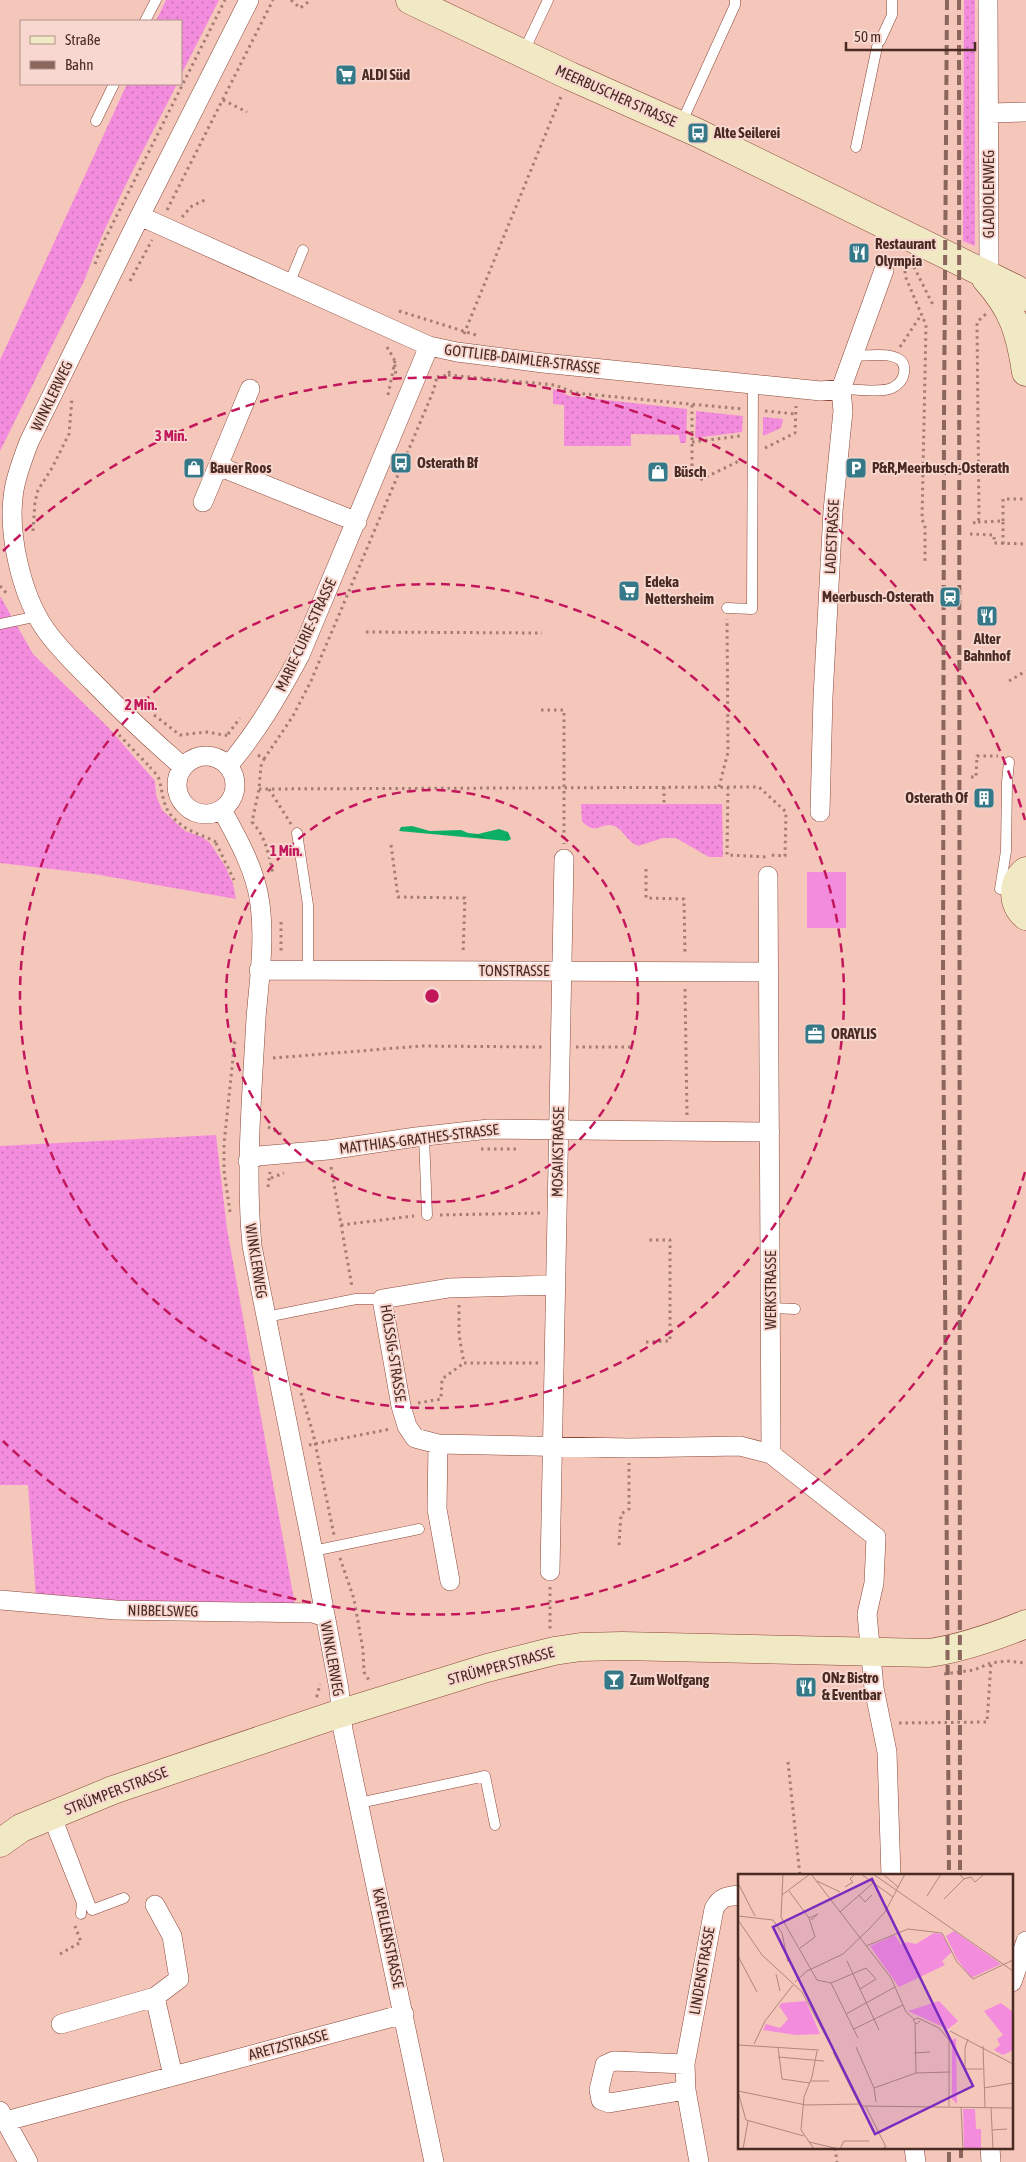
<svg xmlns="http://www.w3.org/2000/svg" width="1026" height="2162" font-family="'Asap Condensed',sans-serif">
  <defs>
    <pattern id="grass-dots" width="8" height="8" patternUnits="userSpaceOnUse" patternTransform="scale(1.25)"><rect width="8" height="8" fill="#f48cde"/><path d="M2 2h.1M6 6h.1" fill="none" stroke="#c873b4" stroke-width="1.8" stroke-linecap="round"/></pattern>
    <pattern id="water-ripples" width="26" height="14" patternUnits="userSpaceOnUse" patternTransform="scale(1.25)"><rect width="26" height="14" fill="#0caf65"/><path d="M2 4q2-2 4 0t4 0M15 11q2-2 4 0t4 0" fill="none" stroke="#0e8f53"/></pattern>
  </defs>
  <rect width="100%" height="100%" fill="#f5c6ba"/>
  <!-- grass -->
  <path fill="url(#grass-dots)" d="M166 0H219L181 75V21H156Z
    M964 0H975V246L963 241Z
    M127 84H177C145 148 109 212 85 279L0 451V360Z
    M553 389 570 396 687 409 686 443H680L679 435 631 434V446H564V405L553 404Z
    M696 411 743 416 742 432 695 438Z
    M763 417 783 419 781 428 763 436Z
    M0 596 33 654 108 727 155 781 156 795 162 810 185 831 202 837 210 843 225 866 233 884 236 899 94 874 0 863Z
    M581 804H722L723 857H709L676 838H663L638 846C626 841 623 829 614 826 601 821 596 837 582 821Z
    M216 1135 227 1229 295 1605 36 1599 28 1485H0V1146Z"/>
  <!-- pitch -->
  <path fill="#f48cde" d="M807 872H846V928H807Z"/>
  <!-- water -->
  <path fill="url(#water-ripples)" d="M412 826 430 831 461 830 468 833 478 834 499 829 508 832 511 839 507 841 399 831 401 827Z"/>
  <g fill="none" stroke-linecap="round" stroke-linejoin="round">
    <!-- lane casing -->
    <g stroke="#8a4838" stroke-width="11">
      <path id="lane" d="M145 21 156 0
        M880 41 892 15V0
        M523 53 548 0
        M96 121 114 84
        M681 124 735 5V0
        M856 147 877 47
        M289 284 303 250
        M841 389C853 389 882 393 892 388 898 385 903 380 904 373 908 348 868 356 853 356
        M727 608 752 609 753 384
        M0 624 38 616
        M1009 762 1007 782 1006 851 1000 889 1013 891
        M297 833 308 905V970
        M424 1136 427 1215
        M771 1308 795 1309
        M266 1321 271 1316 356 1299H382
        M313 1551 419 1529
        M359 1803 485 1776 495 1825
        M56 1815 92 1910 124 1898
        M48 1818 82 1903 81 1914"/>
    </g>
    <!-- street casing -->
    <g stroke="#8a4838" stroke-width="20">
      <path id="street" d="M990 113 1026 112
        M140 216 429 346 457 352 543 363 821 391 841 389
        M982 274 989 263 988 0
        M218 466 357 522
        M203 502 250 389
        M177 785a29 29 0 1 1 58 0a29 29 0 1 1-58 0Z
        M228 766C257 732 279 694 300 655L429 346
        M183 767C152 740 122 712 94 683 77 666 59 649 45 629 21 594 7 532 14 490 17 473 23 458 29 442L140 216 249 0
        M222 810C238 839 256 871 260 904 265 942 259 981 256 1018 252 1095 245 1170 252 1246L313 1551 339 1689 343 1730 434 2162
        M820 812 823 697 833 511 843 411 841 389 884 270
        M768 876 771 1454 876 1537 874 1583 867 1614 874 1688 887 1752 891 1876
        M259 970 769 972
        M248 1161 258 1156 328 1150 416 1137 489 1129 770 1132
        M556 1285 449 1288 382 1299 401 1406 407 1426 415 1438 438 1444 629 1448 740 1446 771 1454
        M438 1444 437 1509 450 1581
        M550 1571 564 859
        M0 1600 116 1610 313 1613 325 1617
        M155 1905 172 1936 179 1979 155 1997
        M1012 1982 1026 1941
        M61 2024 155 1997 173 2076
        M685 2064 614 2061 605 2065 599 2090 601 2100 609 2103 686 2090
        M0 2111 28 2162
        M6 2121 404 2014
        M914 2148 916 2162
        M990 2148 991 2162
        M699 2162 686 2090 685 2064 714 1909C720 1897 727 1896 740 1895"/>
    </g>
    <!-- secondary casing -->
    <g stroke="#8a4838" stroke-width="29">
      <path id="secondary" d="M410 0 570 76 698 133 1016 289 1026 297
        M986 279C1013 309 1020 332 1026 372
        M1026 871C1011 883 1012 904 1026 916
        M0 1843 21 1828 113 1790 332 1716 487 1668 554 1651 581 1647 622 1646 929 1653C963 1648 994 1637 1026 1624"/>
    </g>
    <!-- path -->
    <path stroke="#a47d73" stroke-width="3" stroke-dasharray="2.5 4" stroke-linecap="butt" d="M291 0 300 8 311 0
      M223 100 247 112
      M167 210 273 0
      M182 217 192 206 207 199
      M903 258 906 278 926 325 922 520 925 524V562
      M911 261 934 307
      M95 264 102 245 225 0
      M130 281 152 240
      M399 311 476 335
      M464 334 562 94
      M387 347 394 359 396 376
      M900 347 921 315
      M448 375 555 385 575 393 742 409
      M437 377 448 375 451 368
      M388 395 395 361
      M692 405V469L700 480 739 461
      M765 411 796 414
      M692 442 740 436
      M765 448 795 433 796 406
      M1003 521V499H1026
      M978 522 1003 521V544
      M973 523 978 522 979 518 977 322 986 314
      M33 531 35 502 38 490 52 468 69 434 72 398
      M970 534 994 535V543L1026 544
      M0 586 8 595
      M366 632 542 633
      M1009 681 1026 671
      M541 710H564V844
      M154 715 180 735 207 732 230 736
      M228 734 240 718
      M119 735 150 767
      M258 755 264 759 261 766 259 789 252 822C266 837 269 855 273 874
      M264 759 293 716 311 681 433 392 437 377
      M150 767C152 770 157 774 159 779 164 797 162 810 179 823 189 832 205 836 216 842
      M971 777H976L977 756H998
      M664 787V804
      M719 787 728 752 727 619
      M728 787 727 855 768 857
      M259 789 759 787 786 812 785 856 768 855
      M269 789 291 824
      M216 843 234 880
      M391 845 398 897 465 898 463 954
      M646 869V898L684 899 685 955
      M281 922V951
      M685 989 687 1115
      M576 1047H631
      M273 1058 421 1046 543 1047
      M268 1127 285 1136
      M481 1149H517
      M331 1167 352 1287
      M271 1178 284 1173
      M268 1187 270 1172
      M230 1212 224 1171V1144L235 1039
      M440 1215 541 1213
      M341 1225 414 1216
      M459 1305V1335L464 1363H538
      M646 1342 670 1341V1240H646
      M301 1393 313 1433 334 1535
      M418 1403 441 1399 442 1379 464 1363
      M309 1445 391 1429
      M619 1545 621 1514 629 1509V1463
      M340 1558 354 1599 363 1650 364 1672 370 1682
      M550 1587V1631
      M944 1674 974 1670 991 1663 1007 1661 1026 1663
      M318 1696H317L320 1684
      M899 1723 987 1722 991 1663
      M788 1762 800 1876
      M60 1954 81 1942 75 1926
      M835 2148 837 2162"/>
    <!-- lane -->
    <use href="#lane" stroke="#fff" stroke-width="10"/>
    <!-- street -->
    <use href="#street" stroke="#fff" stroke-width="19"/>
    <!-- secondary -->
    <use href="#secondary" stroke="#f1e8c4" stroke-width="28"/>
    <!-- rail -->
    <path stroke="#8b665d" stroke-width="4" stroke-dasharray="10 5" stroke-linecap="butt" d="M947 0 944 416 943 987 949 1876
      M959 0 960 1876
      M961 2148V2162
      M949 2162V2148"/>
  </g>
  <!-- distance rings -->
  <g fill="none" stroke="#c2185b" stroke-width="2.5" stroke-dasharray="9 6">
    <circle cx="432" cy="996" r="206"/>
    <circle cx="432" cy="996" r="412"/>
    <path d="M1025 1172A618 618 0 0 1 3 1441M3 551A618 618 0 0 1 1025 820"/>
  </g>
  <!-- icons -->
  <defs>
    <g id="supermarket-square" transform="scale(1.125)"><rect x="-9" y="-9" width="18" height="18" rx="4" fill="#357988" stroke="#f7d7cf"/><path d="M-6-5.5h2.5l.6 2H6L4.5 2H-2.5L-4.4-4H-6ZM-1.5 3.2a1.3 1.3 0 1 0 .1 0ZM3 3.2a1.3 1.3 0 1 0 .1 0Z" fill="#fff"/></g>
    <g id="bus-square" transform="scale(1.125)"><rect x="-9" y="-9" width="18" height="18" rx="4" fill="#357988" stroke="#f7d7cf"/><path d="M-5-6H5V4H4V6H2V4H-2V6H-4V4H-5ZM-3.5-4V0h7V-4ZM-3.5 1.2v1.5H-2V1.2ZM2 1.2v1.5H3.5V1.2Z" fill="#fff"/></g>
    <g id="restaurant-square" transform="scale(1.125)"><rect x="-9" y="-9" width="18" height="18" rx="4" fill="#357988" stroke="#f7d7cf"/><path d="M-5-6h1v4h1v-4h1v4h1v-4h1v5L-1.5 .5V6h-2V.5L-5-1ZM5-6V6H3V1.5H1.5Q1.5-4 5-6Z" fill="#fff"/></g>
    <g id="shop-square" transform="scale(1.125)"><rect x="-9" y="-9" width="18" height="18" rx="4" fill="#357988" stroke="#f7d7cf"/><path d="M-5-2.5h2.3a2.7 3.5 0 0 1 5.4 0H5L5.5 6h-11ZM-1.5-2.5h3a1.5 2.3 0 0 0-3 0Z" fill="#fff"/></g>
    <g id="parking-square" transform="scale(1.125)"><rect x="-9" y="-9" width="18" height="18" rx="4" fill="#357988" stroke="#f7d7cf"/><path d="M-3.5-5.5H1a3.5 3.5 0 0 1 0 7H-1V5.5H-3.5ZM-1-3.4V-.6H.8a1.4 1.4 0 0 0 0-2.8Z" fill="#fff"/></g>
    <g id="station-square" transform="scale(1.125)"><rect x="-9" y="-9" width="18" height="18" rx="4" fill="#357988" stroke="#f7d7cf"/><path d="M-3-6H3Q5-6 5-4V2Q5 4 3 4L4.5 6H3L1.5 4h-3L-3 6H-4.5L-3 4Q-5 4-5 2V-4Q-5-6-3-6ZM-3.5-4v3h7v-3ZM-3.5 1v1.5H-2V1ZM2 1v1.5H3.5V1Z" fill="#fff"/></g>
    <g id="building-square" transform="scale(1.125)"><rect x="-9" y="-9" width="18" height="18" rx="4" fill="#357988" stroke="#f7d7cf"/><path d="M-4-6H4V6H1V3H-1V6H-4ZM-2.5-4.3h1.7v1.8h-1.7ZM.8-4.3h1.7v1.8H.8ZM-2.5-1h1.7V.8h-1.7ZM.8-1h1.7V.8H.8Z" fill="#fff"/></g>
    <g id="office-square" transform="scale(1.125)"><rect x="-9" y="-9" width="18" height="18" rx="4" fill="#357988" stroke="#f7d7cf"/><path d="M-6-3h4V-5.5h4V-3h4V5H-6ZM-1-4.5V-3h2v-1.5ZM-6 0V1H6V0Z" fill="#fff"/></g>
    <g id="bar-square" transform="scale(1.125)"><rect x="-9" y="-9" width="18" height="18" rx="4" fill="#357988" stroke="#f7d7cf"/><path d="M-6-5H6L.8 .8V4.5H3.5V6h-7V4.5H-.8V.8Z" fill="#fff"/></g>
  </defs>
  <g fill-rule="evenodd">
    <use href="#supermarket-square" x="346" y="75"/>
    <use href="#bus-square" x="698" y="133"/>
    <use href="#restaurant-square" x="859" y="253"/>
    <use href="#bus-square" x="401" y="463"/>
    <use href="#shop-square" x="194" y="468"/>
    <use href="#parking-square" x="856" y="468"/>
    <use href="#shop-square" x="658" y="472"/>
    <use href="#supermarket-square" x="629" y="591"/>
    <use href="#station-square" x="950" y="597"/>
    <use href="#restaurant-square" x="987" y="616"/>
    <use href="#building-square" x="984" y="798"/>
    <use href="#office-square" x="815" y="1034"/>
    <use href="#bar-square" x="614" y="1680"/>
    <use href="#restaurant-square" x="806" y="1687"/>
  </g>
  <g text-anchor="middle" stroke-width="4" stroke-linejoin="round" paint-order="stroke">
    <!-- poi labels -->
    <g font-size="15" font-weight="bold" fill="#492b23" stroke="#f7d7cf" text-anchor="start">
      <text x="362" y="80">ALDI Süd</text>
      <text x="714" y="138">Alte Seilerei</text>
      <text x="875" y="249">Restaurant<tspan x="875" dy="17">Olympia</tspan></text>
      <text x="417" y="468">Osterath Bf</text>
      <text x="210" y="473">Bauer Roos</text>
      <text x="872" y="473">P&amp;R,Meerbusch-Osterath</text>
      <text x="674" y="477">Büsch</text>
      <text x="645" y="587">Edeka<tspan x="645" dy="17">Nettersheim</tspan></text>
      <text x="934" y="602" text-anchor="end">Meerbusch-Osterath</text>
      <text x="987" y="644" text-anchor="middle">Alter<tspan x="987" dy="17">Bahnhof</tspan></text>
      <text x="968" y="803" text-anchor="end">Osterath Of</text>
      <text x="831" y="1039">ORAYLIS</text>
      <text x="822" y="1683">ONz Bistro<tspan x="822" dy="17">&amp; Eventbar</tspan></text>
      <text x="630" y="1685">Zum Wolfgang</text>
    </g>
    <!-- street labels -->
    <g font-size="15" fill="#492b23" stroke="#f7d7cf">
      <text transform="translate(616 96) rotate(24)" y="5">MEERBUSCHER STRASSE</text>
      <text transform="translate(989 194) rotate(-90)" y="5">GLADIOLENWEG</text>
      <text transform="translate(522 359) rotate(7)" y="5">GOTTLIEB-DAIMLER-STRASSE</text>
      <text transform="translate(52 396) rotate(-64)" y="5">WINKLERWEG</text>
      <text transform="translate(832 537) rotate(-87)" y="5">LADESTRASSE</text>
      <text transform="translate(306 635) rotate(-65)" y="5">MARIE-CURIE-STRASSE</text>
      <text x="514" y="976">TONSTRASSE</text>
      <text transform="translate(419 1139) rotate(-7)" y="5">MATTHIAS-GRATHES-STRASSE</text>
      <text transform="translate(558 1152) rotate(-89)" y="5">MOSAIKSTRASSE</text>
      <text transform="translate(256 1261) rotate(81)" y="5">WINKLERWEG</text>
      <text transform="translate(771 1290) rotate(-90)" y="5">WERKSTRASSE</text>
      <text transform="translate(393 1353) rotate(81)" y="5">HÖLSSIG-STRASSE</text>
      <text transform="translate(163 1611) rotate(1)" y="5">NIBBELSWEG</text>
      <text transform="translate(332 1659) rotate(80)" y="5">WINKLERWEG</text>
      <text transform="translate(501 1666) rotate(-15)" y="5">STRÜMPER STRASSE</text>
      <text transform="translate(116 1791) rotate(-21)" y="5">STRÜMPER STRASSE</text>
      <text transform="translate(388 1938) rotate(78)" y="5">KAPELLENSTRASSE</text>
      <text transform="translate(702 1971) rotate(-80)" y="5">LINDENSTRASSE</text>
      <text transform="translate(288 2045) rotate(-15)" y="5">ARETZSTRASSE</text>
    </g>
  </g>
  <!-- overview -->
  <g transform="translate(738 1874)">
    <rect width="275" height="275" fill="#f5c6ba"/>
    <path d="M216 57 263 90 233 104 219 85 208 62ZM196 59 204 60 214 78 204 87 207 91 161 113 132 72 157 61 163 71 169 68 178 70ZM68 127 82 160 58 161 25 156 28 150 42 154 50 145 41 132 44 129ZM201 127 220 147 210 155 170 137ZM263 129 275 138V176L265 181 256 176 262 171 259 165 265 161 246 137ZM218 164V170L219 230 214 225V166ZM225 235H237L238 255H243V275H226Z" fill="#f48cde"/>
    <path fill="none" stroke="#b0887e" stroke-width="1" d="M45 0 43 43 79 106 93 109 120 164M73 0 153 104 168 138 176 145M123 0 155 23M135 0 275 97M145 0 160 13M221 0 226 5 233 3 237 8 246 0M79 7 102 18M0 9 17 42M107 13 115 8 112 5 117 0M51 17 71 44 77 63 62 74M44 21 72 0M121 21 127 28 134 21M189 22 203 0M206 25 226 5M102 38 135 9M0 42 35 46 44 59 50 88M71 44 80 40 73 46M0 46 24 81 64 118 93 172M128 72 170 55 204 59 219 88 235 105 275 86M0 82 19 118M109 87 141 156M38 100 42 117M57 108 69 97 105 80 131 55 147 38 167 0M93 109 128 94 138 105 122 115M108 140 157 113M182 147 178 150 175 146 180 144 201 154 211 166V232M177 149 178 199M116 155 165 131M212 157 275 190M230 165 227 174V195H245M16 170 27 147 55 111M0 171 81 176M245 172 247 233M40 173 44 205 72 209M118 173 136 214 138 228M95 178 122 232 275 234M176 179 192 178M40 183 86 187M73 207H91M136 214 178 199 212 198M246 214 275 209M0 217 68 231 122 230M0 218 8 246 66 262M128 233 148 273 143 275M223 233 225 275M253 233 255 275M254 256 269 255M71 268 101 275M5 275 10 247M76 275 63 256 66 223 74 203 79 177M102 275 106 267H131"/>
    <path fill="#7b2cbf" fill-opacity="0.15" stroke="#7b2cbf" stroke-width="2.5" d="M134 5 235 212 137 260 35 53Z"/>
    <rect width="275" height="275" fill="none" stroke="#492b23" stroke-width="2.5"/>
  </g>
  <circle cx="432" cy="996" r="8" fill="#c2185b" stroke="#f7d7cf" stroke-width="2.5"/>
  <g font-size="15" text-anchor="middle" font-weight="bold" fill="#c2185b" stroke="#f7d7cf" stroke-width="4" stroke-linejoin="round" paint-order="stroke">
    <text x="171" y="441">3 Min.</text>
    <text x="141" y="710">2 Min.</text>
    <text x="286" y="856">1 Min.</text>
  </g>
  <!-- legend -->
  <rect x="20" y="20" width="162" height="65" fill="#f7d7cf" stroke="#b1928a"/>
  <rect x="30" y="36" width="25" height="8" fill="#f1e8c4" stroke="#b1928a"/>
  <text x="65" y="45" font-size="15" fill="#492b23">Straße</text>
  <rect x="30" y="61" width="25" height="8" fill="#8b665d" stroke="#b1928a"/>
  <text x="65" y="70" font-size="15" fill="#492b23">Bahn</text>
  <!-- scale -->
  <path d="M846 42v8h129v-8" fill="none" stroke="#492b23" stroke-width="2.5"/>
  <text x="854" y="42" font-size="15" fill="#492b23" stroke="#f7d7cf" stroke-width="4" paint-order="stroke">50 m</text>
</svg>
